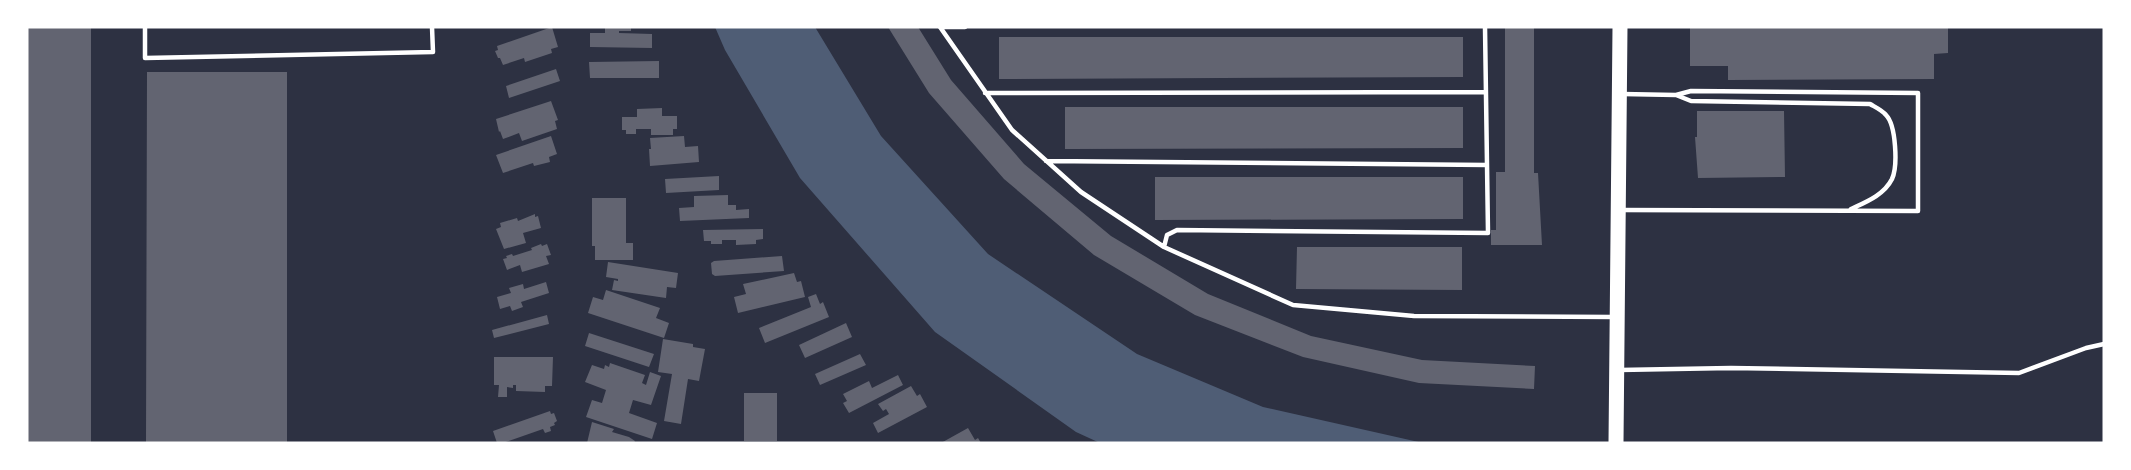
<svg xmlns="http://www.w3.org/2000/svg" width="2131" height="470" font-family="'Open Sans',sans-serif">
  <rect width="100%" height="100%" fill="#2d3142"/>
  <!-- water -->
  <path fill="#4f5d75" d="M715 27H815L881 136 988 254 1137 354 1263 407 1423 443H1100L1076 432 935 332 800 178 725 50Z"/>
  <!-- building -->
  <path fill="#626471" d="M27 27H91V443H27Z
    M552 27 558 47 551 49 552 53 525 62 524 58 503 65 500 58H498L495 51 498 50 497 46Z
    M605 27H631V31H619V33L652 34V48L590 47V33H605Z
    M888 27H918L951 80 1024 164 1111 236 1208 294 1311 336 1422 360 1535 366 1534 389 1419 383 1303 357 1195 315 1094 255 1004 179 929 93Z
    M1505 27H1534V173H1538L1542 245H1491V230H1496V172H1505Z
    M1690 27H1948V53L1934 54V79L1728 80V66H1690Z
    M999 37H1463V77L999 79Z
    M659 61V78H590L589 62Z
    M556 69 560 81 509 98 506 86Z
    M147 72H287V443H146Z
    M551 101 558 120 555 121 557 129 522 141 519 133 503 139 500 131 499 132 496 119Z
    M1065 107H1463V148L1065 149Z
    M662 108V116H677V129H673V135H651V129H636V134H626V130H622V117H637V109Z
    M1697 111H1784L1785 177 1698 178 1695 137H1697Z
    M551 136 557 154 549 157 550 162 534 166 533 163 503 173 496 155Z
    M684 136 685 147 698 146 699 162 650 166 649 149H651L650 138Z
    M719 176V190L666 193 665 179Z
    M1155 177H1463V219L1155 220Z
    M728 195V205H736V210L749 209V218L680 221 679 208 694 207V196Z
    M592 198H626V243H633V260H595V246H592Z
    M535 214V217L538 216 541 228 523 233 526 243 504 249 496 229 501 227 500 223 517 218 518 221Z
    M763 229V239L756 240V244L736 245V240H722V244H711V241H704L703 230Z
    M541 244 542 246 547 244 551 255 546 256 549 264 522 272 520 265 507 270 503 259 507 258 506 256 512 254 513 256 532 250 531 248Z
    M1297 247H1462V290L1296 289Z
    M782 256 784 271 715 276 712 274 711 263 714 261Z
    M608 262 678 273 676 288 667 287 666 298 612 290 614 280 618 281V279L606 277Z
    M794 273 797 282 801 281 805 297 738 313 734 297 746 294 743 284Z
    M546 282 549 293 521 302 523 307 512 311 510 306 500 309 497 297 511 293 509 288 523 284 524 289Z
    M606 290 660 308 656 318 669 323 664 338 588 313 593 297 603 300Z
    M816 294 820 304 823 302 829 317 765 343 759 328 811 307 808 297Z
    M547 315 549 324 494 338 492 330Z
    M846 323 852 337 805 358 799 345Z
    M589 333 654 354 649 367 585 346Z
    M663 339 693 344V347L705 349 699 381 688 379 681 424 664 421 672 374 658 372Z
    M860 354 866 365 820 385 815 374Z
    M494 357H553L552 386H545V392L516 391V385H513V388L507 387V397H498L499 385H494Z
    M610 363 645 375 642 383 646 385 650 372 661 376 651 405 633 400 629 413 657 423 652 439 586 417 592 400 602 403 606 390 585 382 592 365 604 369 605 365 609 367Z
    M898 375 903 385 849 413 843 403 847 401 843 394 869 381 872 388Z
    M911 386 917 396 920 394 927 407 878 433 873 423 889 414 886 409 883 411 878 404Z
    M744 393H777V441H744Z
    M550 411 551 414 554 413 557 421 554 423 555 425 550 427 551 431 545 433 543 429 503 443H497L493 431Z
    M592 422 614 429 612 432 629 437 635 441 634 443H587Z
    M968 428 975 440 978 438 981 443H941Z"/>
  <g fill="none" stroke-linecap="round" stroke-linejoin="round">
    <!-- service -->
    <path stroke="#fff" stroke-width="4.5" d="M145 27V58L433 52 432 27
      M940 27 1012 130 1081 192 1164 247 1293 305 1414 316 1613 317
      M940 27H965
      M985 93 1486 92
      M1676 95 1691 101 1870 104C1875 107 1882 110 1886 115 1896 125 1898 166 1892 179 1884 195 1866 202 1851 209
      M1046 161 1487 165
      M1620 210 1918 211V93L1691 91 1676 95 1622 94
      M1164 247 1167 235 1177 230 1488 233 1485 27
      M1619 370 1731 368 2019 373 2086 348 2104 344"/>
    <!-- primary -->
    <path stroke="#fff" stroke-width="15" d="M1616 443 1620 27"/>
  </g>
  <!-- border -->
  <rect width="2131" height="470" fill="none" stroke="#ffffff" stroke-width="57"/>
</svg>
